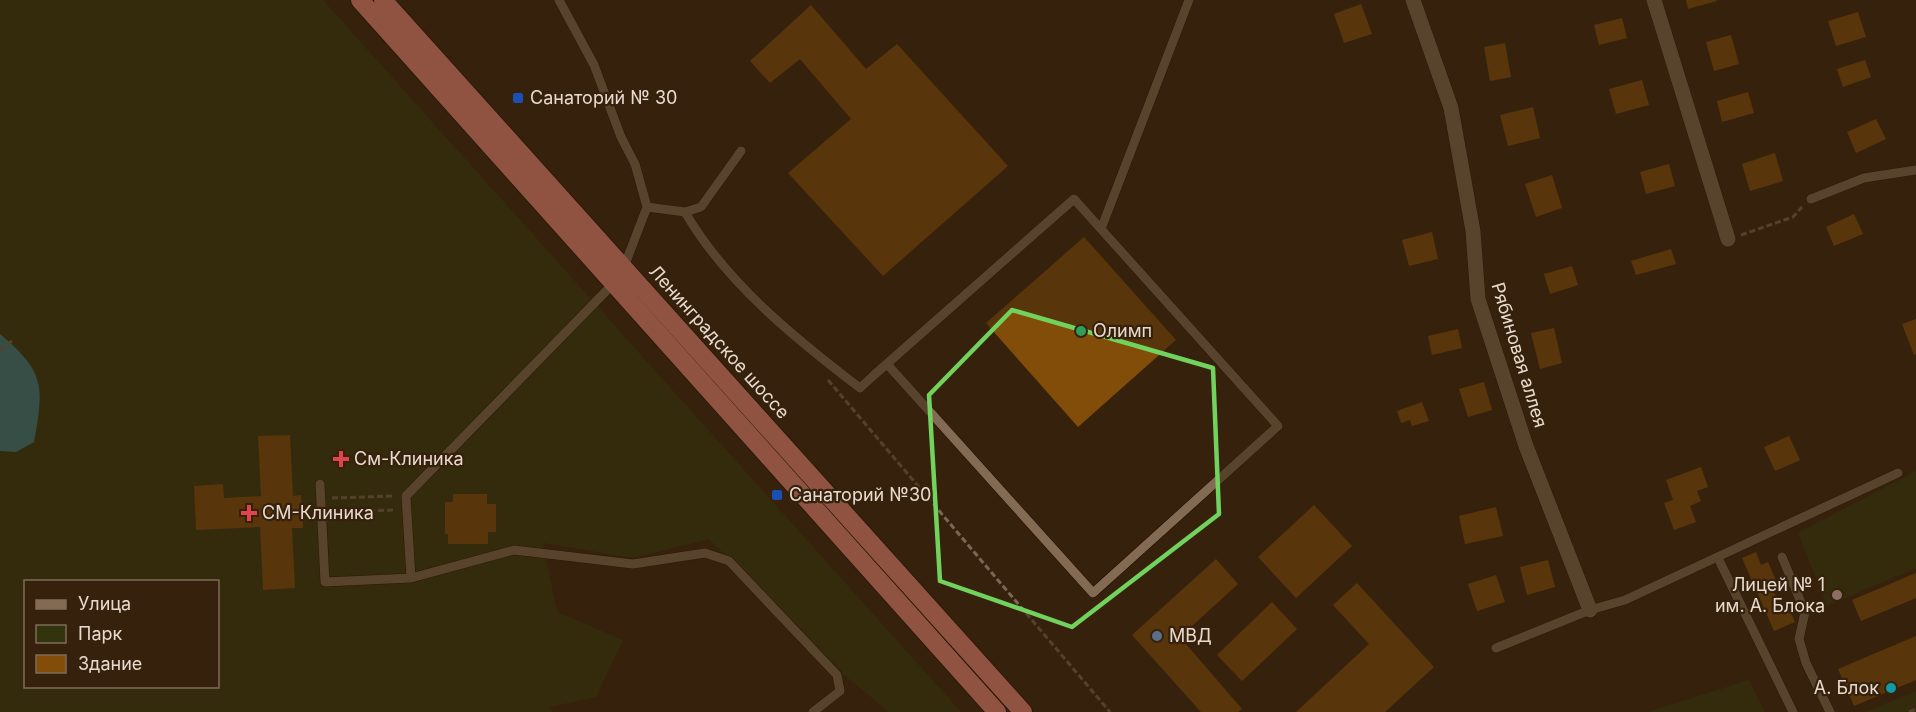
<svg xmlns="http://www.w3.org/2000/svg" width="1916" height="712" font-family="Inter,sans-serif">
  <rect width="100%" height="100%" fill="#36220c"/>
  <!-- green -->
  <path fill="#31340c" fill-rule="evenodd" d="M0 0H323L961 712H889L849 679 709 539 633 558 543 543 557 612 623 640 596 697 550 707 552 712H0ZM26 582H218V686H26Z
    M1916 471V568L1827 606 1798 533Z
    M1749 680 1765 712H1648Z
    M1916 691V712H1865Z"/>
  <!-- water -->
  <path fill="#36838d" d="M0 334C45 372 44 386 34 442L16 452 0 451Z"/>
  <!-- building -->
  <path fill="#814d08" d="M1686 0H1716L1717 1 1688 9Z
    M1361 4 1372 34 1344 43 1334 14Z
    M811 5 866 69 897 44 1008 166 883 276 788 173 851 119 800 59 770 83 750 61Z
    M1858 12 1866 37 1836 46 1828 21Z
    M1622 18 1627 38 1599 45 1594 25Z
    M1731 35 1739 64 1714 71 1706 42Z
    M1505 43 1511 77 1490 81 1484 47Z
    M1865 60 1871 77 1843 87 1837 69Z
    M1642 80 1649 105 1616 114 1609 89Z
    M1748 92 1754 113 1722 122 1717 101Z
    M1533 107 1540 138 1508 146 1500 115Z
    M1876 119 1886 139 1856 153 1847 132Z
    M1775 153 1783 181 1750 191 1742 164Z
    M1669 164 1675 186 1646 194 1640 172Z
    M1552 175 1562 208 1536 217 1525 184Z
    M1854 214 1863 234 1834 246 1826 227Z
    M1432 232 1438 259 1409 266 1402 240Z
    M1084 237 1176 340 1078 427 986 323Z
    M1671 249 1676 264 1636 275 1631 261Z
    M1572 266 1578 285 1550 294 1544 274Z
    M1916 319V354L1914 355 1902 324Z
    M1554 328 1562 363 1540 369 1531 333Z
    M1458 329 1462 348 1432 355 1428 336Z
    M1484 382 1492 410 1468 417 1459 389Z
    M1422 402 1429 421 1412 426 1410 420 1401 423 1397 411Z
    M290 435 293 496 301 495 303 528H292L295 588 263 590 260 527 196 530 194 486 223 484 224 498 261 496 258 436Z
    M1789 436 1800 460 1775 471 1764 447Z
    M1701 467 1708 487 1697 491 1701 501 1690 506 1696 522 1674 530 1664 503 1673 500 1666 480Z
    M453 494H487V504H496V532H488V544H448V534H445V502H453Z
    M1314 505 1352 546 1296 598 1258 557Z
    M1496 507 1503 536 1465 544 1459 516Z
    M1756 552 1761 565 1768 562 1777 583 1771 585 1782 612 1789 609 1795 622 1774 631 1742 558Z
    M1216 559 1238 584 1180 637 1242 709 1238 712H1201L1132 635Z
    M1548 560 1555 587 1527 595 1520 567Z
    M1916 573V598L1861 621 1852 600Z
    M1496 575 1505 602 1477 611 1468 584Z
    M1357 583 1434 667 1385 712H1296L1369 644 1333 605Z
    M1272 602 1297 629 1242 681 1217 655Z
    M1916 636V680L1854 706 1838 669Z"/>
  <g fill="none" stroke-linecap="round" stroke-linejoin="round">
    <!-- lane casing -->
    <g stroke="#1d0b00" stroke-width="10">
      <path id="lane" d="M559 0 594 65 621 137 635 164 647 207 624 267
        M1811 199 1864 178 1916 170
        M647 207 685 212 701 207 741 151
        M685 212C726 283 796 339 860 388L873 376 1074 199 1278 426 1093 593 887 364
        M1101 229 1189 0
        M614 283 406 496 411 578 514 550 633 564 705 553 729 561 837 675 840 691 813 712
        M320 484 325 582 411 578
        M1782 557 1805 612 1799 639 1806 663 1830 712
        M1718 558 1793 712
        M1496 648 1590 610 1625 600 1898 473"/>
    </g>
    <!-- street casing -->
    <g stroke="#1d0b00" stroke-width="16">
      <path id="street" d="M1413 0 1451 108 1473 231 1478 299 1526 446 1590 610
        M1654 0 1728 239"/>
    </g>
    <!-- highway casing -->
    <g stroke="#1d0b00" stroke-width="20">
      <path id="highway" d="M360 0 997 712
        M383 0 1023 712"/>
    </g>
    <!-- path -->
    <path stroke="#796755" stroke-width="3" stroke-dasharray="6 3" stroke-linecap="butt" d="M1741 235 1793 217 1802 207
      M0 350 13 340
      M828 380 1110 712
      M332 498 394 496
      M333 512 395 510
      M1909 712 1916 709"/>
    <!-- lane -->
    <use href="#lane" stroke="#826a53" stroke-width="9"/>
    <!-- street -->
    <use href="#street" stroke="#826a53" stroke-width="15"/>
    <!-- highway -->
    <use href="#highway" stroke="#fd8e82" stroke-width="18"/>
  </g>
  <!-- marked area -->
  <path d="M0 0H1916V712H0ZM1012 310 1213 368 1219 514 1072 627 940 581 929 395Z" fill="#36220c" fill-opacity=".55" fill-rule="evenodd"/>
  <path fill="none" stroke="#71d35e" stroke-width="4.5" stroke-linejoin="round" d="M1012 310 1213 368 1219 514 1072 627 940 581 929 395Z"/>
  <!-- markers -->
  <g fill="#1a4fb4" stroke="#36220c" stroke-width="2">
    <rect x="512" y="92" width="12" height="12" rx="3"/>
    <rect x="771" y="489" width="12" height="12" rx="3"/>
  </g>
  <circle fill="#2e9e5b" stroke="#36220c" stroke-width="2" cx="1081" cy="331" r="6"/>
  <g fill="#e0444e" stroke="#36220c" stroke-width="2">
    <path d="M338 450h6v6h6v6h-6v6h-6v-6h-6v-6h6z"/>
    <path d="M246 504h6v6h6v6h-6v6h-6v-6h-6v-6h6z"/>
  </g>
  <circle fill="#8d6e63" stroke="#36220c" stroke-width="2" cx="1837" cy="595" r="6"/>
  <circle fill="#5c6f8a" stroke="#36220c" stroke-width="2" cx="1157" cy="636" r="6"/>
  <circle fill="#0f9aa8" stroke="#36220c" stroke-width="2" cx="1891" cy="688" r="6"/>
  <g text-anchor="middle" stroke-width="4.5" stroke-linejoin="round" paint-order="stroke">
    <!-- poi labels -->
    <g font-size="18" fill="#e8dace" stroke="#36220c" text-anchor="start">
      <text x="530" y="104">Санаторий № 30</text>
      <text x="1093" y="337">Олимп</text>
      <text x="354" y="465">См-Клиника</text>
      <text x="789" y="501">Санаторий №30</text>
      <text x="262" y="519">СМ-Клиника</text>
      <text x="1825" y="591" text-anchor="end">Лицей № 1<tspan x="1825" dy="21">им. А. Блока</tspan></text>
      <text x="1169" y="642">МВД</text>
      <text x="1879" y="694" text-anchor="end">А. Блок</text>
    </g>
    <!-- street labels -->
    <g font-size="18" fill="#e8dace" stroke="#36220c">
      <text transform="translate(719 342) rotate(48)" y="6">Ленинградское шоссе</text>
      <text transform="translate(1519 355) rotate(73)" y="6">Рябиновая аллея</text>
    </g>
  </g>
  <!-- legend -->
  <rect x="24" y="580" width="195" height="108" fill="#36220c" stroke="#7d6c5a" stroke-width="1.5"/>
  <rect x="36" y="600" width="30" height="9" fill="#826a53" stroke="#7d6c5a" stroke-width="1.5"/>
  <text x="78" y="610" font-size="18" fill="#e8dace">Улица</text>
  <rect x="36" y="625" width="30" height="18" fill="#31340c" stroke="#7d6c5a" stroke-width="1.5"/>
  <text x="78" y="640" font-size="18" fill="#e8dace">Парк</text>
  <rect x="36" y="655" width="30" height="18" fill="#814d08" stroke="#7d6c5a" stroke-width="1.5"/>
  <text x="78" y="670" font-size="18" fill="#e8dace">Здание</text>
</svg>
